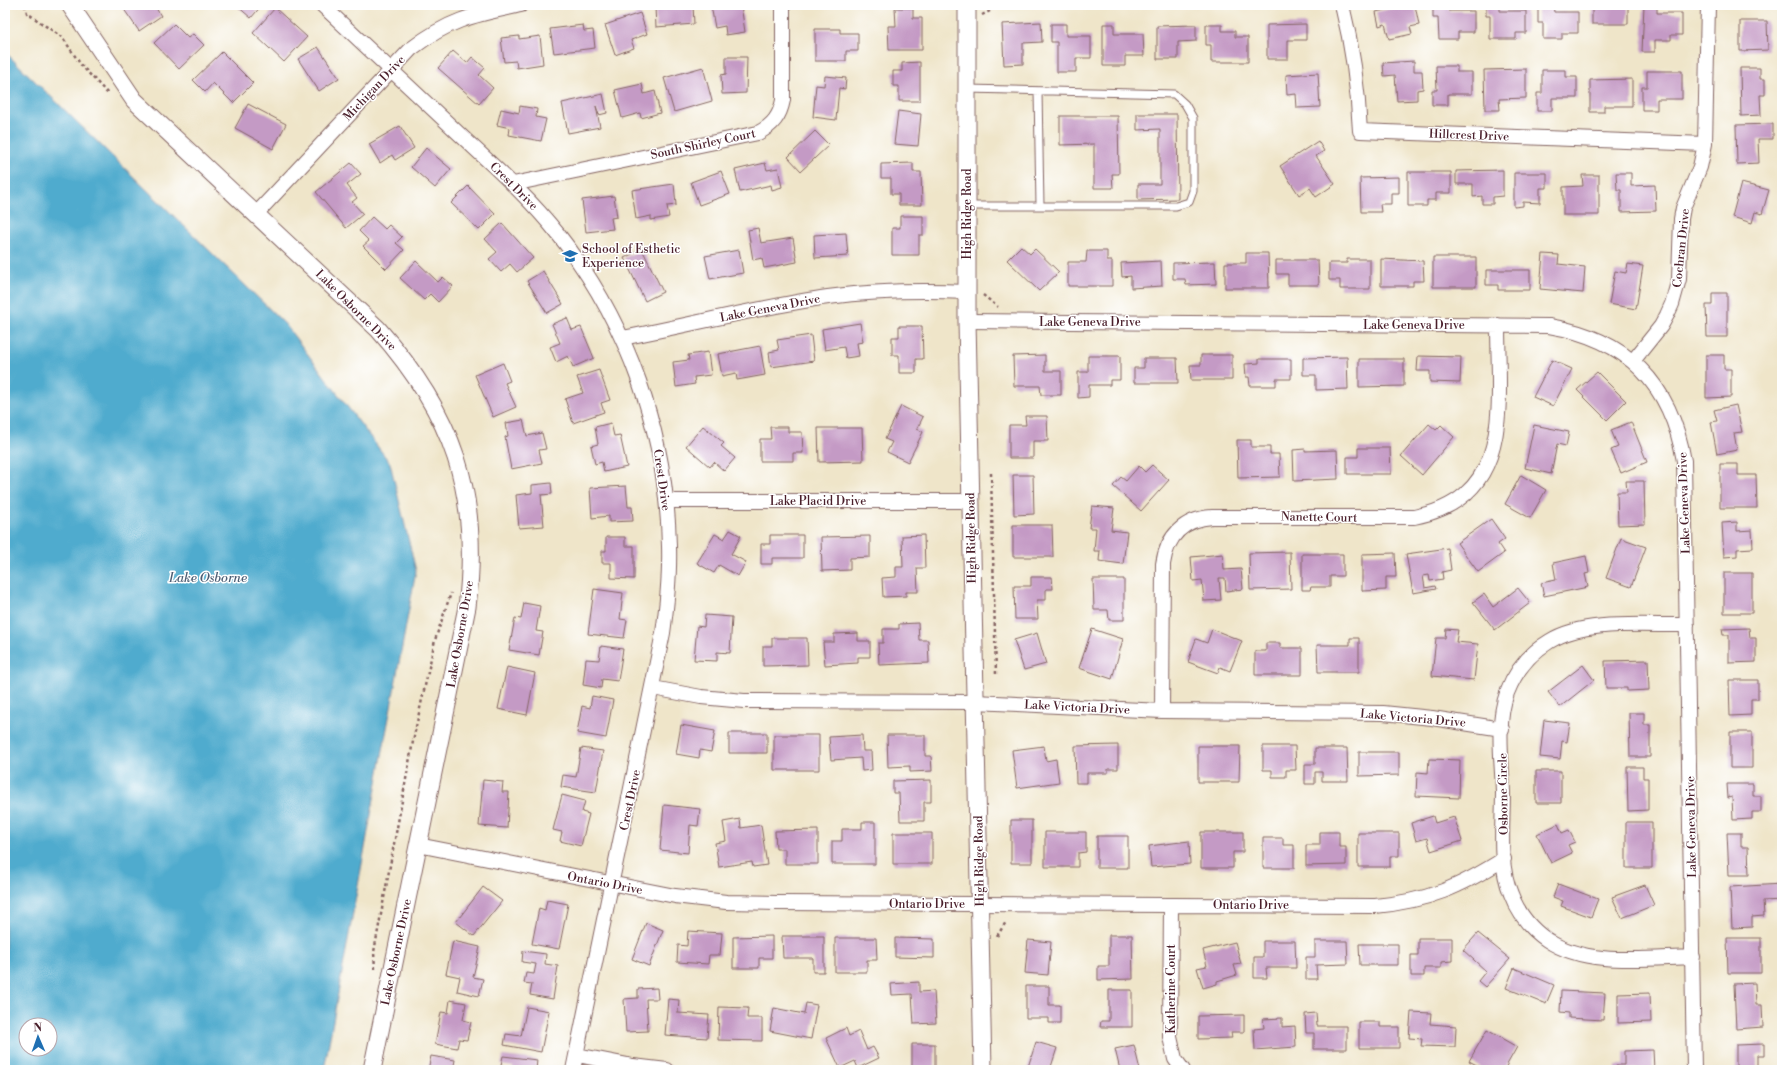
<svg xmlns="http://www.w3.org/2000/svg" width="1787" height="1075" font-family="'Libre Bodoni',serif">
  <rect width="100%" height="100%" fill="#fff"/>
  <filter id="ink" filterUnits="userSpaceOnUse"><feTurbulence type="fractalNoise" baseFrequency=".025" numOctaves="2"/><feDisplacementMap in="SourceGraphic" scale="8" xChannelSelector="R" yChannelSelector="G"/><feConvolveMatrix kernelMatrix="1 2 1 2 8 2 1 2 1" color-interpolation-filters="sRGB"/></filter>
  <filter id="wash" filterUnits="userSpaceOnUse"><feTurbulence type="fractalNoise" baseFrequency=".012" numOctaves="4" result="noise"/><feDisplacementMap in="SourceGraphic" scale="16" xChannelSelector="R" yChannelSelector="G"/><feGaussianBlur stdDeviation="0.9" result="paint"/><feColorMatrix in="noise" values="0 0 0 0 0 0 0 0 0 0 0 0 0 0 0 0 0 1.4 0 .05"/><feComposite in="paint" operator="in"/></filter>
  <g filter="url(#wash)">
    <rect width="100%" height="100%" fill="#efe5c9"/>
    <!-- water -->
    <path fill="#50abce" stroke="#4d657c" fill-rule="evenodd" d="M5 48 6 53 285 324 390 463 416 571 324 1070H5ZM26 1025H50V1049H26Z"/>
    <g id="blocks">
      <!-- building -->
      <path fill="#c49ac5" d="M121 5H154L161 16 139 31Z
        M236 5H262L251 18Z
        M693 5 694 24 656 27 655 8Z
        M711 5H741L745 32 726 35 725 26 715 28Z
        M1406 5H1415L1419 25 1410 27 1412 34 1389 39 1385 24 1379 26 1376 12Z
        M1433 5H1449V11H1474V32H1458V39H1439L1438 18H1433Z
        M1486 5H1500V11H1526V33H1516V39H1490V16H1486Z
        M1538 5H1553L1554 12H1578V33H1562V39H1543V23H1538Z
        M1592 5H1628V24H1592Z
        M1644 5H1657V13H1682V35H1671V40H1655V52H1642Z
        M275 8 307 37 284 62 253 33Z
        M895 8H913V18H922V50H889L888 26H896Z
        M640 13 647 34 631 40 634 48 615 55 605 25Z
        M1740 21H1767L1768 50 1740 51Z
        M1041 22 1042 42 1023 43V64L1004 65 1002 24Z
        M174 24 188 38 193 34 204 45 179 69 154 43Z
        M1051 24H1066V36H1091V58H1076V72H1057V42H1051Z
        M1103 24H1114V34H1143L1144 56H1125V66H1103Z
        M1306 24V40H1288V59H1267V25Z
        M583 25 584 31 593 30 595 48 554 53 550 29Z
        M1196 25V41L1178 42V59H1157V26Z
        M1206 25H1222V31H1235V37H1248V62H1211V45H1206Z
        M815 29H840V33H858V51H846V61H815Z
        M519 36V39L540 36 543 64 517 68 516 61 504 62 501 38Z
        M318 47 339 78 319 91 298 59Z
        M453 51 467 63 472 57 485 68 479 75 493 88 479 104 438 68Z
        M222 52 253 83 233 103 213 83 205 92 193 80Z
        M726 57H747L746 93 722 94 721 75 726 74Z
        M1414 61V71H1422L1423 89 1417 90V100L1397 101 1395 75 1384 76 1383 63Z
        M920 62V101H899V86H893V71H902V63Z
        M1436 66H1457V72H1472V94H1448V105H1432V90H1437Z
        M703 67 712 101 674 112 664 78Z
        M1740 68H1760V79H1765V95H1760L1761 115 1741 116Z
        M1526 69V98L1499 99 1500 110H1485L1484 70Z
        M1542 70H1566V77H1577V98H1552V111H1537V93H1542Z
        M1647 71H1682V99H1657V110H1642V87H1647Z
        M1318 73 1320 107 1297 108 1296 94 1287 95 1286 75Z
        M825 76 846 78 845 89 839 88 836 120 813 117 816 85 824 86Z
        M1632 79V106H1604V112H1590V80Z
        M642 84 644 94 655 91 660 113 641 118 640 113 622 118 615 90Z
        M603 94 607 113 599 115 596 106 600 127 568 133 562 103Z
        M248 104 286 124 273 149 235 128Z
        M520 106 537 109 536 117 546 119 541 141 509 135 510 128 497 125 501 109 519 113Z
        M898 111 921 114 918 146 894 144Z
        M1137 114H1177L1178 199 1138 200V184H1160V129L1137 130Z
        M1060 116H1118L1119 174H1112L1113 188H1094V144L1060 145Z
        M1773 124V139H1758L1759 163 1737 164 1736 125Z
        M400 126 414 148 395 160 392 155 380 163 369 144Z
        M815 131 829 145 801 171 788 157Z
        M1318 141 1324 151 1316 156 1335 184 1316 197 1310 188 1299 195 1280 166Z
        M426 148 451 169 435 188 411 167Z
        M351 163 361 174 347 185 357 198 352 202 363 214 346 228 316 192Z
        M765 163 767 170 778 168 782 187 772 190 771 185 740 192 735 170Z
        M913 163V172H921L922 205H899V194H891V178H881V164Z
        M1503 170V196L1493 197V204H1482V196L1473 197V184H1456V171Z
        M721 171 730 194 699 205 691 182Z
        M1408 172H1451V193H1436V200H1427V206H1408Z
        M1514 173H1547V188H1540V203L1523 202V206L1514 207Z
        M1616 173H1631V186L1655 185 1656 211 1621 212V190H1617Z
        M1582 175H1599V215H1563V187L1583 186Z
        M1399 177V193H1391V204H1380L1381 212H1361L1360 178Z
        M1741 183 1769 190 1762 214 1755 212 1752 223 1732 217Z
        M674 184 676 205 667 206 669 217 651 220V216L636 219 632 190Z
        M468 186 495 214 479 230 451 203Z
        M614 196 617 217 611 218 613 229 586 232 582 200Z
        M900 216H923V235H919V255H892V228H900Z
        M372 217 385 229 389 225 402 237 396 243 404 250 386 269 363 246 369 241 359 231Z
        M502 223 533 258 517 272 510 264 501 272 489 259 497 252 485 239Z
        M758 228 761 243 793 238 797 262 764 268 762 258 753 260 748 230Z
        M846 233 848 256 815 258 814 235Z
        M1021 246 1030 254 1035 249 1059 272 1039 291 1007 260Z
        M642 249 663 292 645 301 624 258Z
        M739 250 743 273 710 279 705 256Z
        M1087 251H1107V261H1112V286H1068V262H1086Z
        M1246 253H1268L1269 288H1225V263H1246Z
        M1543 254 1559 255 1558 264 1585 267 1583 293 1540 289Z
        M1433 257H1476V287H1433Z
        M1347 259H1370V289H1340V280H1329V263H1347Z
        M1381 259 1423 261 1424 281H1413V286H1381Z
        M1276 260H1318L1319 285H1288V274H1276Z
        M416 261 438 282 443 277 453 286 438 302 430 294 424 300 400 278Z
        M1161 261 1162 286 1131 288V276L1122 277 1121 263Z
        M1215 262 1216 284 1186 285 1185 279H1173V263Z
        M1628 264 1643 266 1636 309 1609 304 1615 271 1626 273Z
        M1486 270H1530V290H1498V285H1486Z
        M543 271 563 304 547 313 527 281Z
        M1712 293H1727V337H1707L1706 305H1712Z
        M567 318 572 330 581 327 594 358 573 367 568 356 556 362 550 347 560 343 552 324Z
        M860 323 863 342 857 343 859 356 846 358 844 347 825 350 822 329Z
        M899 326H922L923 359H916V373H899V355H892V337H899Z
        M811 335 814 361 771 367 769 352 779 350 777 340Z
        M760 346 765 375 737 380 736 373 722 376 718 354Z
        M708 352 711 375 694 377 695 384 676 387 673 362 689 360 688 355Z
        M1045 355V371H1061V395H1041L1040 386H1014L1013 356Z
        M1201 355H1232V380H1191L1190 365H1201Z
        M1706 355H1724V369H1731V397L1706 398Z
        M1088 356H1120V380H1110V385H1089V397L1078 398V372H1088Z
        M1418 356 1461 357 1460 383 1430 382V371H1417Z
        M1347 357 1348 389 1316 390V375H1303V358Z
        M1144 358H1177L1178 383H1134V368H1144Z
        M1259 359H1291V379H1276V386H1250L1249 377H1246L1245 364 1259 363Z
        M1359 359H1404V386L1359 387Z
        M1552 360 1572 369 1553 406 1533 397Z
        M503 363 510 381 505 383 516 407 493 417 475 375Z
        M599 370 610 400 601 403 604 412 573 423 565 399 583 393 577 377Z
        M1597 372 1626 401 1607 420 1577 390Z
        M1736 405 1742 432 1734 433 1737 450 1717 454 1711 422 1717 421 1714 410Z
        M901 406 923 417 917 429 923 432 908 462 887 452 892 442 885 439Z
        M1025 416H1047L1048 441H1033V458H1009V425H1026Z
        M523 420 527 436 542 433 546 449 539 450 542 463 511 469 505 437 508 436 506 423Z
        M1631 422 1647 462 1621 473 1611 450 1618 447 1611 430Z
        M611 423 614 436 620 435 627 467 604 472 602 462 595 464 591 446 598 444 595 427Z
        M1429 424 1436 430 1441 425 1454 437 1422 475 1401 456Z
        M1534 425 1569 432 1566 446 1557 444 1551 474 1525 468Z
        M703 426 724 443 721 446 735 458 724 471 714 462 710 467 686 446Z
        M770 427H788V432H802L803 453H793V461H760V439H771Z
        M818 428H862L863 461 819 462Z
        M1237 440H1251V447H1270V454H1279L1280 477 1238 478Z
        M1358 448H1390L1391 474H1347V457H1358Z
        M1305 449V451L1337 450 1338 479 1294 481 1293 450Z
        M1720 464H1738V475H1756L1757 508H1720Z
        M1152 465 1169 480 1141 511 1113 486 1121 477 1126 481 1139 466 1145 472Z
        M1013 475H1033L1034 514 1014 515Z
        M1521 475 1546 490 1530 518 1505 504Z
        M1626 481H1644L1645 524 1618 525 1617 492H1627Z
        M551 483 552 494 541 495 544 526 519 528 516 495 532 493V485Z
        M626 486 628 507H632L633 521 609 522V516L592 518 590 488Z
        M1092 506 1114 508 1111 530 1127 532 1123 564 1099 561 1100 551H1094L1096 528H1089Z
        M1491 519 1505 539 1498 544 1504 553 1478 572 1457 543Z
        M1737 522V531L1752 530 1753 548 1737 549V556L1724 557 1722 523Z
        M1013 525H1052L1053 557H1013Z
        M730 530 741 536 731 554 746 562 738 576 719 565 714 573 697 563 715 534 724 539Z
        M770 535H803V558H772V564H761V544H770Z
        M924 535 925 568H917L918 592H906V596L883 597 882 578 896 577V567H903L902 536Z
        M870 536V557L850 558V570L822 571 821 537Z
        M606 537H625V546H634V579L611 578V563H602V551H606Z
        M1621 538 1646 547 1631 587 1606 578Z
        M1448 548 1451 570 1442 572 1443 579 1430 581 1429 575 1423 576 1425 588 1435 586 1436 589 1413 593 1406 554Z
        M1290 552 1291 589 1250 590 1249 553Z
        M1395 553 1396 577H1386V590L1362 591V554Z
        M1223 554 1224 570 1241 569 1243 589 1226 591 1225 578H1219L1221 600 1204 601 1202 580 1193 581 1191 557Z
        M1302 554H1343V576H1330V587H1311L1310 590H1302Z
        M1586 556 1589 573 1585 574 1588 587 1544 596 1541 583 1556 580 1553 563Z
        M1724 573H1752V613H1724Z
        M1031 577H1052L1053 589H1046V600H1037L1038 619H1015L1014 586H1031Z
        M1093 579H1124V620H1109L1108 610H1094Z
        M1518 588 1530 603 1495 630 1473 602 1484 594 1493 607Z
        M594 589 623 593 620 619 627 620 624 638 588 634Z
        M524 603 540 606 536 631 543 632 539 655 509 650 515 618 521 619Z
        M705 615 732 617 730 653 717 652V661L694 660 697 626 704 627Z
        M918 623 919 640H928L929 663 879 665 878 643H883V629H899V624Z
        M1749 628 1750 638H1756V662L1729 663V635H1723L1722 629Z
        M1092 629 1123 639 1112 679 1079 668Z
        M1212 629 1242 641 1230 671 1220 667 1218 673 1188 662 1196 639 1207 643Z
        M1446 629 1458 630 1456 642 1478 644 1474 680 1432 676 1436 638H1445Z
        M858 633V641H870V657H858V663L825 665 823 642H834V634Z
        M1037 633 1046 664 1024 670 1014 640Z
        M772 638H807L808 665 763 666V646H772Z
        M1350 638H1359V672H1318L1317 645H1350Z
        M1266 643H1280V648H1302V675H1255V651H1266Z
        M601 646 623 649 618 681 602 679 601 688 583 685 586 659 599 660Z
        M1648 660 1649 690 1627 691V688H1606L1605 661Z
        M1583 665 1594 680 1560 707 1548 692Z
        M507 667 535 673 527 715 498 709Z
        M1729 680H1758V699H1751V715L1730 716Z
        M592 696 613 700 606 738 577 733 582 706 590 708Z
        M1629 713H1644V725H1650V757H1630Z
        M1544 720 1570 723 1567 742 1562 741 1560 759 1540 757Z
        M681 725 715 731 711 752 700 750 699 758 676 754Z
        M1730 732H1752V768H1730Z
        M729 733H767V753H729Z
        M774 735H819V770H774Z
        M862 735 863 751H871L872 770 862 771 861 758 831 760 829 737Z
        M887 735H925V756H931L932 771 910 772V766L888 767Z
        M1118 745V769H1108V773H1087V783H1076L1075 746Z
        M1044 746 1046 761 1056 759 1059 782 1017 788 1012 750Z
        M1198 746H1240L1239 782H1198Z
        M1263 746H1295L1296 770H1286V777H1272V770H1263Z
        M581 748 603 751 596 792 561 787 563 775 576 777Z
        M1315 748H1347L1348 781H1322V772H1315V784H1305V764H1315Z
        M1359 752H1399V775L1359 776Z
        M1429 759 1460 760 1459 798 1416 796 1417 772 1428 773Z
        M1627 767H1643V778H1648V810L1628 811Z
        M1536 771H1561V803H1536Z
        M483 780 503 782 502 792H509L507 828 479 826Z
        M931 780V802H924V821H900L899 793H893V781Z
        M1727 784H1753V796H1761V812H1752V819L1733 820 1732 797 1728 798Z
        M562 795 585 801 582 812 589 814 581 846 560 841 562 832 553 830Z
        M664 805 700 809 698 826 690 825 688 853 660 850Z
        M1433 816 1435 823 1454 817 1462 841 1431 851 1427 838 1416 841 1411 823Z
        M740 819 741 828 761 825 767 865 753 867 752 862 719 867 715 843 726 841 723 822Z
        M1011 820H1032V863H1011Z
        M862 822H875V864H832V841H842V829H862Z
        M1626 822H1652V868H1626Z
        M1558 824 1562 833 1569 830 1575 842 1568 845 1572 853 1551 863 1537 834Z
        M818 830V864H785V849H776L775 831Z
        M1045 832H1086V852L1078 853V867H1045Z
        M1201 832H1243V852H1233V868H1201Z
        M1320 832H1339V847H1346V865L1306 866V845H1320Z
        M893 833H932V864H893Z
        M1358 833H1399V856H1390V867H1358Z
        M1727 833H1741V847H1748L1749 875H1729Z
        M1097 836H1128V868H1097Z
        M1263 838H1283V845H1294V868H1263Z
        M1189 841 1190 864 1151 867 1149 846Z
        M1558 884 1598 899 1591 917 1561 906 1563 901 1553 897Z
        M1782 884V900L1763 901 1764 916 1752 917V927L1732 928 1730 887Z
        M1645 885 1654 905 1622 918 1612 897Z
        M483 887 502 901 474 936 456 922Z
        M547 900 568 904 559 949 532 944 539 908 545 910Z
        M646 923 663 930 649 966 632 959Z
        M688 931 722 933 720 955H709L708 964 677 962 678 945 687 946Z
        M1478 933 1510 959 1485 987 1478 981 1486 971 1463 950Z
        M1109 935H1132L1133 979 1098 980V966H1109Z
        M772 936V958H759V968H733V937Z
        M782 936H824V972H813V958H783Z
        M835 938H876L877 960H867V972H835Z
        M895 938 934 939V958L895 957Z
        M1418 938H1452V961L1441 962V968H1424V976H1411V955H1418Z
        M1727 938H1761V973H1728Z
        M1028 940 1051 942 1048 975 1025 973Z
        M453 941 480 947 473 977 483 979 479 996 457 991 460 977 446 974Z
        M1263 941H1295L1296 968H1266L1267 978H1254V957H1263Z
        M1315 941H1347L1348 964 1316 965 1317 979H1306V957H1315Z
        M1235 942 1241 964 1234 965 1237 975 1217 981V984L1203 988 1197 968 1207 966 1203 950Z
        M1359 944H1398V965H1360Z
        M523 951 546 954 545 964 558 966 553 999 530 995 532 984 524 983 526 973 534 974 536 964 522 962Z
        M1514 968 1554 985 1546 1004 1506 988Z
        M919 982V992L934 991 936 1023 914 1024 912 994 892 995 891 984Z
        M1755 983 1756 1005H1762L1763 1027 1736 1029 1734 984Z
        M1026 986H1049V1005H1060V1023H1049V1018H1026Z
        M657 988 658 999H646L648 1031 626 1032 624 999 638 998V989Z
        M1109 990H1132V1027H1100L1101 1021H1109Z
        M1561 991 1605 993 1603 1020 1569 1018V1013L1560 1012Z
        M1650 993 1651 1022 1618 1023V994Z
        M668 999 679 1000 678 1013 709 1015 707 1038 665 1035Z
        M450 1000 466 1003 463 1020 471 1022 467 1040 459 1039 457 1048 435 1044 441 1012 448 1013Z
        M806 1003 817 1005 811 1039 770 1031 774 1008 804 1014Z
        M527 1007 549 1011 541 1052 504 1045 506 1034 521 1036Z
        M719 1007 748 1008 747 1018H762V1041L718 1040Z
        M1411 1012 1431 1013 1430 1024 1456 1026 1455 1047 1421 1046 1422 1039 1409 1038Z
        M1316 1013 1317 1026H1347V1049H1314V1033H1306L1305 1014Z
        M1244 1015V1032H1231L1232 1038 1198 1039V1016Z
        M1282 1018V1027L1295 1026 1296 1047 1255 1050 1254 1029 1264 1028 1263 1019Z
        M1359 1022H1380V1027H1399V1048H1359Z
        M846 1028 849 1036 859 1031 867 1050 873 1047 879 1058 858 1068 855 1061 840 1068 826 1038Z
        M1487 1030 1517 1047 1504 1070H1486L1469 1061Z
        M1036 1042 1057 1048 1050 1070H1027Z
        M912 1044H935V1070H912Z
        M1764 1044V1055H1757V1070H1736V1045Z
        M1134 1045 1140 1070H1120L1115 1049Z
        M1653 1050 1654 1070H1616V1065H1624V1051Z
        M431 1056 455 1060 453 1070H428Z
        M503 1056 537 1060 536 1070H513V1067L501 1065Z"/>
    </g>
  </g>
  <g filter="url(#ink)">
    <use href="#blocks" fill-opacity="0" stroke="#846462" stroke-width="1"/>
    <g fill="none" stroke-linecap="round" stroke-linejoin="round">
      <!-- service casing -->
      <g stroke="#846462" stroke-width="9">
        <path id="service" d="M967 89 1174 94 1185 104 1193 118V191L1189 202 1176 206H967
          M1038 91 1040 206"/>
      </g>
      <!-- minor casing -->
      <g stroke="#846462" stroke-width="16">
        <path id="minor" d="M322 5C366 46 410 88 454 129 490 163 527 195 558 234 628 322 667 434 669 546 670 575 667 604 663 633L573 1070
          M1342 5C1353 49 1358 86 1360 131L1705 144
          M513 184 758 133C773 125 780 116 783 100V5
          M256 214 411 49C450 19 474 15 521 5
          M967 321 1549 326C1628 339 1671 384 1684 461L1694 1070
          M622 338C690 325 759 307 828 297 874 291 920 290 967 292
          M1633 361 1661 326 1667 315 1672 304 1679 279 1681 219 1683 208 1700 167 1705 144 1708 5
          M666 501H970
          M1687 625C1647 626 1585 619 1550 641 1530 653 1515 672 1507 693 1496 723 1502 761 1503 792 1503 825 1498 864 1511 894 1518 913 1531 929 1547 940 1587 967 1646 958 1693 957
          M653 688 701 697 744 701 975 702 1162 711 1383 713 1432 718 1502 729
          M1162 711 1163 564C1167 536 1184 519 1212 517H1414C1515 498 1498 403 1498 325
          M418 845 675 896 726 902 777 903 1375 906C1428 901 1460 887 1504 859
          M1171 905 1170 1037 1175 1059 1183 1070
          M577 1055 633 1066 667 1070"/>
      </g>
      <!-- tertiary casing -->
      <g stroke="#846462" stroke-width="19">
        <path id="tertiary" d="M70 5 134 100 378 329C453 414 481 493 467 607L372 1070
          M967 5V321L983 1070"/>
      </g>
      <!-- path -->
      <path stroke="#846462" stroke-width="2.5" stroke-dasharray="3 3" stroke-linecap="butt" d="M25 5 27 13 63 38 81 65 109 95
        M982 15 990 11
        M983 295 998 307
        M991 473 996 675
        M997 936 1006 922
        M375 969 374 952 414 736 435 640 451 593"/>
      <!-- service -->
      <use href="#service" stroke="#fff" stroke-width="7"/>
      <!-- minor -->
      <use href="#minor" stroke="#fff" stroke-width="14"/>
      <!-- tertiary -->
      <use href="#tertiary" stroke="#fff" stroke-width="17"/>
    </g>
  </g>
  <!-- icons -->
  <defs>
    <g id="school-bare" transform="scale(1.2)"><path d="M0-5L7-2L0 1L-7-2ZM-4 1L0 2.5L4 1V4Q0 6-4 4Z" fill="#1f6fb2" stroke="#fff" stroke-width="2.5" paint-order="stroke"/></g>
  </defs>
  <g fill-rule="evenodd">
    <use href="#school-bare" x="570" y="256"/>
  </g>
  <g text-anchor="middle" stroke-width="3" stroke-linejoin="round" paint-order="stroke">
    <!-- street labels -->
    <g font-size="12" fill="#4a1f2b" stroke="#fff">
      <text transform="translate(374 88) rotate(-47)" y="4">Michigan Drive</text>
      <text transform="translate(1469 135) rotate(2)" y="4">Hillcrest Drive</text>
      <text transform="translate(703 144) rotate(-12)" y="4">South Shirley Court</text>
      <text transform="translate(514 186) rotate(45)" y="4">Crest Drive</text>
      <text transform="translate(967 214) rotate(-90)" y="4">High Ridge Road</text>
      <text transform="translate(1681 248) rotate(-84)" y="4">Cochran Drive</text>
      <text transform="translate(770 308) rotate(-11)" y="4">Lake Geneva Drive</text>
      <text transform="translate(356 310) rotate(45)" y="4">Lake Osborne Drive</text>
      <text x="1090" y="326">Lake Geneva Drive</text>
      <text x="1414" y="329">Lake Geneva Drive</text>
      <text transform="translate(662 480) rotate(82)" y="4">Crest Drive</text>
      <text x="818" y="505">Lake Placid Drive</text>
      <text transform="translate(1684 503) rotate(-92)" y="4">Lake Geneva Drive</text>
      <text transform="translate(1319 517) rotate(1)" y="4">Nanette Court</text>
      <text transform="translate(971 538) rotate(-91)" y="4">High Ridge Road</text>
      <text transform="translate(460 634) rotate(-80)" y="4">Lake Osborne Drive</text>
      <text transform="translate(1077 707) rotate(3)" y="4">Lake Victoria Drive</text>
      <text transform="translate(1413 718) rotate(5)" y="4">Lake Victoria Drive</text>
      <text transform="translate(1503 794) rotate(-91)" y="4">Osborne Circle</text>
      <text transform="translate(630 800) rotate(-78)" y="4">Crest Drive</text>
      <text transform="translate(1691 827) rotate(-91)" y="4">Lake Geneva Drive</text>
      <text transform="translate(979 861) rotate(-91)" y="4">High Ridge Road</text>
      <text transform="translate(605 883) rotate(11)" y="4">Ontario Drive</text>
      <text x="927" y="908">Ontario Drive</text>
      <text x="1251" y="909">Ontario Drive</text>
      <text transform="translate(396 952) rotate(-78)" y="4">Lake Osborne Drive</text>
      <text transform="translate(1171 989) rotate(-90)" y="4">Katherine Court</text>
    </g>
    <!-- poi labels -->
    <g font-size="12" fill="#4a1f2b" stroke="#fff" text-anchor="start">
      <text x="582" y="253">School of Esthetic<tspan x="582" dy="14">Experience</tspan></text>
    </g>
    <!-- water labels -->
    <g font-size="13" font-style="italic" fill="#4d5e74" stroke="#fff">
      <text x="208" y="582">Lake Osborne</text>
    </g>
  </g>
  <!-- margin -->
  <rect width="1787" height="1075" fill="none" stroke="#fff" stroke-width="20"/>
  <!-- north arrow -->
  <g transform="translate(38 1037) rotate(358)"><circle r="19" fill="#ffffff" stroke="#b7a5aa"/>
  <path d="M0-3L7 15L0 10L-7 15Z" fill="#1f6fb2"/>
  <text y="-6" font-size="11" font-weight="bold" text-anchor="middle" fill="#4a1f2b">N</text>
  </g>
</svg>
